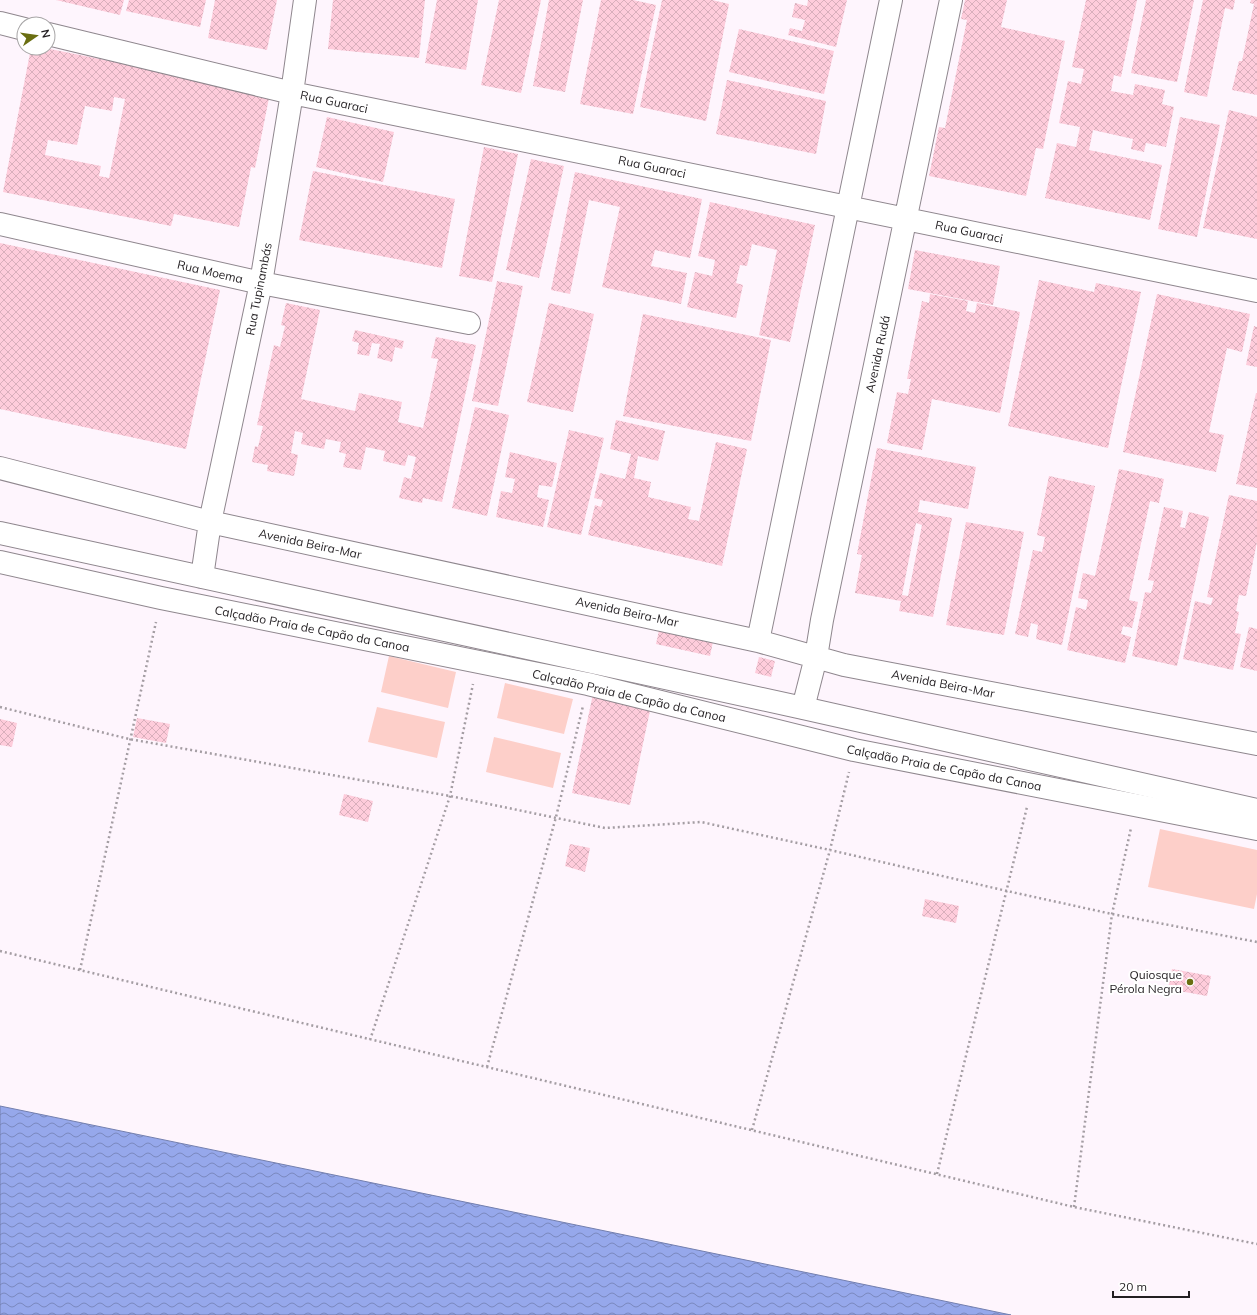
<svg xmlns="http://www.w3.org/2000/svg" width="1257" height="1315" font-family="Mulish,sans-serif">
  <defs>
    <pattern id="water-waves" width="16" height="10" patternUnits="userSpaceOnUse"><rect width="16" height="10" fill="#96a8eb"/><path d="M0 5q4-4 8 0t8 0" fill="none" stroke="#7a88be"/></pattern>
    <pattern id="building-cross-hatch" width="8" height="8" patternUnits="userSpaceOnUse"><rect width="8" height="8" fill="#feccdb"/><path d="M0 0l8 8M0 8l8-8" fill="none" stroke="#d9afbc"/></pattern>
  </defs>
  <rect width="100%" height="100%" fill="#fef5fd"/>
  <!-- pitch -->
  <path fill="#fdcfc9" d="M389 656 456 672 448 708 381 692Z
    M505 683 573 699 564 734 497 718Z
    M377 707 445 722 437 758 368 742Z
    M494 737 561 753 553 788 486 772Z
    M1160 829 1257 850V894L1254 909 1148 887Z"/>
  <!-- water -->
  <path fill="url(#water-waves)" stroke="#737fae" d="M0 1106 944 1301 1011 1315H0Z"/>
  <!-- building -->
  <path fill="url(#building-cross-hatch)" fill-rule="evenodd" d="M56 0H124L120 15Z
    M129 0H206L200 27 126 11Z
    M215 0H277L267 50 208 38Z
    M333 0H425L419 58 328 49Z
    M437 0H478L466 70 425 63Z
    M499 0H541L521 93 481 85Z
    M549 0H583L565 92 533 86Z
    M601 0H633L656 5 633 114 580 104Z
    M662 0H712L729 4 706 121 640 107Z
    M808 0H847L836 47 788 35 790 28 802 31 805 20 792 17 795 3 807 6Z
    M965 0H1007L1001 27 1065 41 1043 149 1036 148 1026 196 929 176 939 127 945 128 967 20 961 19Z
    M1086 0H1137L1121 77 1114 75 1111 91 1133 95 1135 84 1165 90 1162 104 1174 107 1166 147 1146 143 1144 152 1131 149 1133 139 1093 130 1089 150 1162 165 1150 220 1045 198 1057 143 1076 147 1080 127 1059 123 1068 81 1081 84 1084 69 1072 67Z
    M1146 0H1194L1177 82 1131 73Z
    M1203 0H1235L1233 10 1225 8 1207 97 1184 92Z
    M1251 0H1257V95L1232 90 1239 61H1242L1254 4 1250 3Z
    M739 29 834 51 824 94 729 72Z
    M31 48H45L270 93 255 168 251 167 239 227 174 214 171 226 3 192ZM114 97 125 99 109 178 99 176 101 166 45 155 48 140 77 145 85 106 112 111Z
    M727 80 826 101 816 154 716 134Z
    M1229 110 1257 117V239L1203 228Z
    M327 117 394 132 383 182 316 167Z
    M1180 117 1220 125 1197 237 1158 229Z
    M484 147 518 154 492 282 459 276Z
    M531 159 564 166 539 278 506 270Z
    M313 171 455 199 442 268 299 240Z
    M575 172 702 199 690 258 655 250 651 266 687 273 681 304 602 287 620 207 589 200 570 294 551 290Z
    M710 202 815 225 790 342 759 335 777 250 752 244 747 266 740 265 736 283 743 285 736 318 687 307 695 272 712 276 715 260 698 256Z
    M0 243 220 290 186 449 0 409Z
    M915 250 1000 266 993 305 908 289Z
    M1039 280 1094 292 1096 283 1141 292 1108 448 1008 426Z
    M497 281 523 286 498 406 472 401Z
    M930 294 968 301 966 311 975 313 977 303 1020 312 1000 413 932 399 922 450 887 443 897 392 908 394 911 379H907L922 301 929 303Z
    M1157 294 1250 314 1242 352 1227 348 1209 432 1224 435 1216 472 1123 452Z
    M286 303 320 310 301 399 355 411 359 393 402 402 398 422 423 428 438 359 431 358 436 337 476 345 442 502 423 498 422 503 399 498 404 477 411 479 416 457 408 455 405 466 383 461 385 451 366 447 361 470 343 467 346 454 339 452 341 442 326 439 324 449 301 444 303 433 295 431 291 453 298 455 294 476 267 471 268 465 252 462 255 446 258 447 263 426 257 425 274 345 280 347 285 326 281 325Z
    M549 303 594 314 573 412 527 402Z
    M643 314 771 340 751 441 623 416Z
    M1254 326 1257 327V367L1246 365Z
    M355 330 404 341 402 349 395 347 392 362 377 358 380 344 372 343 369 356 357 354 359 343 352 341Z
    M1256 393H1257V488L1236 484Z
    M475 407 509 415 487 516 452 508Z
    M616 420 665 431 658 461 638 456 634 478 651 482 648 497 691 507 688 519 699 521 716 442 747 449 722 566 588 535 595 505 601 507 603 500 594 498 600 473 625 479 631 454 610 449Z
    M569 430 604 438 581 535 547 527Z
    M877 448 976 467 968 509 920 500 918 512 952 518 933 617 899 611 901 601 855 593 862 555 857 554ZM916 523 922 525 908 596 902 595Z
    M510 452 557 463 552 487 539 485 537 497 549 500 543 527 496 517 501 491 512 493 515 479 505 477Z
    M1119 469 1164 479 1159 503 1150 501 1129 600 1138 602 1132 628 1123 626 1121 634 1131 637 1125 663 1067 650 1076 607 1086 610 1088 600 1078 598 1083 573 1095 576Z
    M1049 476 1095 486 1062 645 1036 639 1038 625 1031 623 1028 637 1015 634 1033 550 1042 552 1045 537 1037 535Z
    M1229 495 1257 501V542L1246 596 1239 595 1236 611 1239 612 1235 633 1241 634 1233 670 1183 659 1195 601 1211 605 1213 598 1207 597Z
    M1164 507 1183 511 1180 527 1185 528 1189 512 1209 517 1177 666 1132 656 1145 592 1151 593 1154 581 1148 580Z
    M966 522 1024 532 1004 635 946 625Z
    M661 621 715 632 710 656 656 644Z
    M1249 627 1257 629V671L1240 667Z
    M759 657 775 661 771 677 755 673Z
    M593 694 651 706 630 805 572 793Z
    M137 718 170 724 166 743 133 737Z
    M0 719 17 723 12 747 0 745Z
    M344 794 373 801 368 822 339 815Z
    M570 844 590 848 585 872 565 866Z
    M925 899 959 906 956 923 922 916Z
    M1172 969 1211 976 1207 996 1168 989Z"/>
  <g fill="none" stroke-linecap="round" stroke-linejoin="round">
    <!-- street casing -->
    <g stroke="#8f878e" stroke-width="24">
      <path id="street" d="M0 224 261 283 469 323
        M0 562 161 598 588 684 854 750 1257 829"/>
    </g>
    <!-- secondary casing -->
    <g stroke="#8f878e" stroke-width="24">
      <path id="secondary" d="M0 23 24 29
        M48 34 292 93 1257 291
        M0 468 210 522 758 641 844 665 1257 744
        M0 533 803 708 1257 810
        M202 577 210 522 261 283 292 93 305 0
        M758 641 891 0
        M803 708 816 657 822 620 951 0"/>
    </g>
    <!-- path -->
    <path stroke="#a49da3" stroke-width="2.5" stroke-dasharray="2 3" stroke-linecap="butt" d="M0 707 129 739 450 796 605 828 701 822 830 850 1007 891 1112 914 1257 942
      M0 951 1074 1207 1257 1244
      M80 970 156 622
      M370 1040 450 796 473 684
      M487 1067 556 817 583 706
      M752 1130 830 850 849 772
      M937 1174 1027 807
      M1074 1207 1112 914 1131 828"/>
    <!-- street -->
    <use href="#street" stroke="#fff" stroke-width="22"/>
    <!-- secondary -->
    <use href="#secondary" stroke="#fff" stroke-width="22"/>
  </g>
  <!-- markers -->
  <circle fill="#6a6e11" stroke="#fff" stroke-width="1.5" cx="1190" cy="982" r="4"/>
  <g text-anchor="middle" stroke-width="4" stroke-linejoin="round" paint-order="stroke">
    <!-- street labels -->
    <g font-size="12" fill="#221e21" stroke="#fff">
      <text transform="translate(334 102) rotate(12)" y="4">Rua Guaraci</text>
      <text transform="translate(652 167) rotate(12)" y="4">Rua Guaraci</text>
      <text transform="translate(969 232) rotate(12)" y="4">Rua Guaraci</text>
      <text transform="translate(210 272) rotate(13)" y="4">Rua Moema</text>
      <text transform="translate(259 289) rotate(-79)" y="4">Rua Tupinambás</text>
      <text transform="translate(878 354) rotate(-78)" y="4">Avenida Rudá</text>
      <text transform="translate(310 544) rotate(12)" y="4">Avenida Beira-Mar</text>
      <text transform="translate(627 612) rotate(12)" y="4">Avenida Beira-Mar</text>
      <text transform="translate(312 629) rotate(11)" y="4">Calçadão Praia de Capão da Canoa</text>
      <text transform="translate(943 684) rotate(11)" y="4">Avenida Beira-Mar</text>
      <text transform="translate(629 696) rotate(13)" y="4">Calçadão Praia de Capão da Canoa</text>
      <text transform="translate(944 768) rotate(11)" y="4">Calçadão Praia de Capão da Canoa</text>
    </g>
    <!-- poi labels -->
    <g font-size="12" fill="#221e21" stroke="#fff" text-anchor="end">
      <text x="1182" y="979">Quiosque<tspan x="1182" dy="14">Pérola Negra</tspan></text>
    </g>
  </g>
  <!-- north arrow -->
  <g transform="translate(36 36) rotate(77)"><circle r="19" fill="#ffffff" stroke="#a7a5a6"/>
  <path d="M0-3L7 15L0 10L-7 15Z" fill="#6a6e11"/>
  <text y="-6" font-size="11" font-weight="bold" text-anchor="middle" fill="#221e21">N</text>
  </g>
  <!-- scale -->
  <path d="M1113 1291v6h76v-6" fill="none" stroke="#221e21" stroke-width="2"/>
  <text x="1119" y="1291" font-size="12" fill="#221e21" stroke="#ffffff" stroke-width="3" paint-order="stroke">20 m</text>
</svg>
